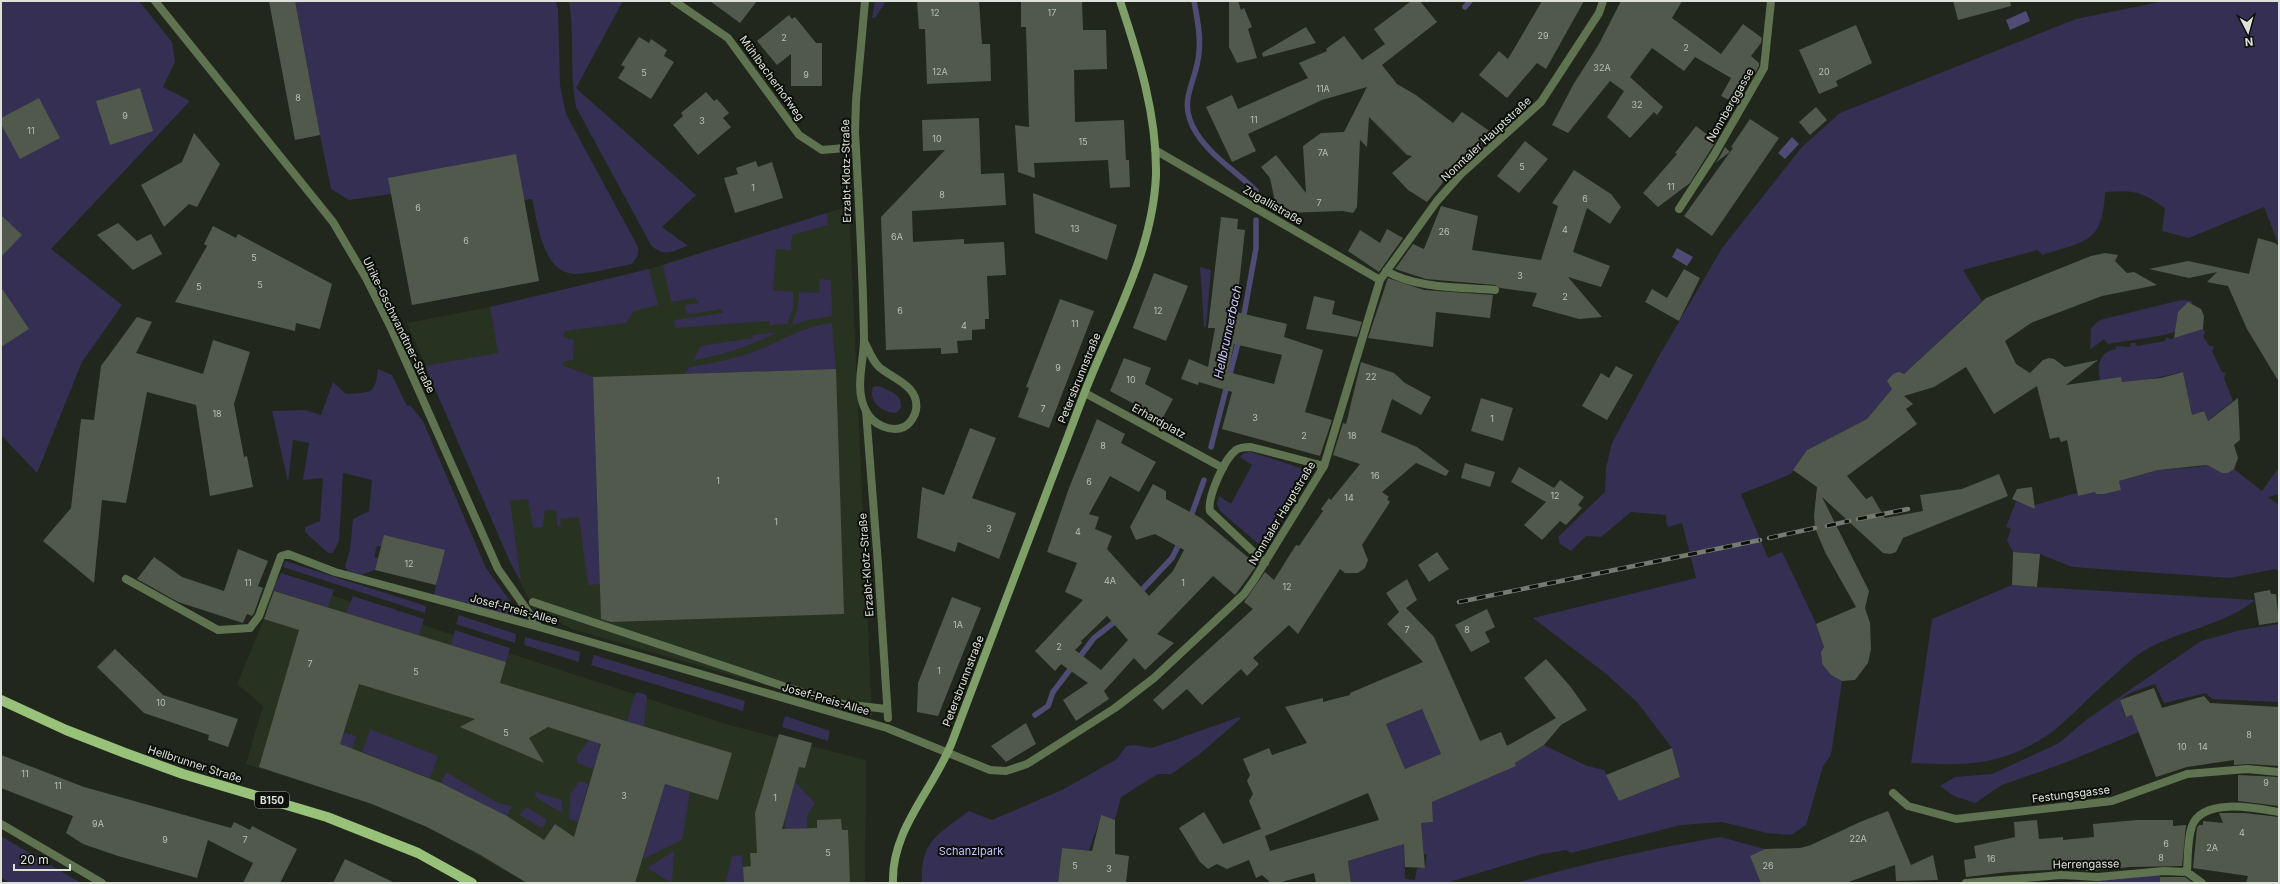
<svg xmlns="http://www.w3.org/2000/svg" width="2280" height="884" font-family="Inter,sans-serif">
  <rect width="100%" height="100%" fill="#21271c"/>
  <!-- built -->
  <path fill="#283221" d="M849 206 872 716 572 629 534 609 511 564 407 323 490 307 649 269Z
    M279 578 729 725 866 760 865 883H527L427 827 372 804 246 764 263 706 237 684 264 619 272 590Z"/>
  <!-- green -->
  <path fill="#342f53" d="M1 1H139L172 42 175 62 163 87 190 101 51 249 122 305 82 362 37 473 1 435Z
    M269 1H556L558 10 560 85 566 114 638 247C639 255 637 258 632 264 616 267 589 274 574 274 542 272 538 223 532 199L524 200 539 281 412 305 391 194 349 200 331 189 320 135 295 140Z
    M569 1H623L576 88 696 195 662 227 688 246C672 251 664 258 651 245L576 107C569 72 575 36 569 1Z
    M875 1H886L876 17 872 18Z
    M2164 1H2279V246L2264 207 2189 238 2162 231 2165 208C2141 191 2133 190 2105 192 2103 244 2085 241 2042 255L2038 250 1963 270 1982 301 1904 374C1893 370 1886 379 1892 389L1867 419 1807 450 1791 474 1741 494 1768 558 1782 552 1785 558 1815 621 1824 647C1814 663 1830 674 1842 681L1831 755 1823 766 1806 825 1791 835 1767 833 1722 822 1681 825 1571 853 1566 850 1542 854 1446 883H1351L1348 861 1395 847 1388 822 1404 827 1405 879 1415 880 1417 868H1425L1427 854H1424L1421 823 1433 822 1432 802 1515 763 1544 745 1587 766 1604 770 1619 801 1680 777 1672 748 1637 702 1605 673 1533 618 1696 578 1682 523 1668 527 1666 522V515L1631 512 1601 537 1586 536 1571 551 1560 544 1558 537 1605 492 1606 468 1612 443 1659 356 1722 248 1802 147 1840 113 2076 19Z
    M827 213 828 225 792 235 791 250 776 249 773 290 793 292V309L787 324 770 325 769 321 675 328 674 320 723 313 721 309 692 314 686 313 685 305 699 303 695 298 671 302 663 265Z
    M1200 267 1211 270 1206 327H1204Z
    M649 269 658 305 634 311 626 323 565 331 563 337 574 340 573 360 563 362 564 366 593 377 600 584 588 585 579 517 560 519 561 526H557L556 510H545L543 527 533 528 528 499 510 501 521 581 511 564 425 366 498 353 490 307Z
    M820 279 831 280 832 316 808 320 792 325 797 310 799 292 819 293Z
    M2181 300 2191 301 2193 304C2177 306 2175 316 2181 330L2164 335 2108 344 2104 339 2090 350 2091 328 2100 320Z
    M832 323 836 369 685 374 689 367C713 363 735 359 758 350 786 339 800 327 832 323Z
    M2198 329H2203L2205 332 2203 336 2209 346H2213L2214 348 2212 351 2222 372 2226 373 2224 378 2233 401 2207 421 2204 411 2192 415 2183 372 2123 385 2121 377 2100 381C2098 366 2097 353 2116 349V346L2130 347 2131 343H2136L2137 346 2165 341 2166 337 2171 339Z
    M778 332C750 346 724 355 693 360L701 346 753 338V335Z
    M378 369 392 375 407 406 410 405 423 421 486 568 515 608 514 616 434 595 444 551 377 546 374 557 378 558 375 570 361 575 348 572 345 566 350 550 353 519 369 511 372 480 343 473 339 541 333 553H328L305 532V527L320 521 323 478 303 480 309 443 293 440 288 482 272 411 306 410 321 415 333 382 346 394C370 392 375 396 378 369Z
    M880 386C891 393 902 393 901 408L896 413C882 413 868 401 873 387Z
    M1251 452 1310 471 1261 546 1220 511 1217 504 1219 496 1231 504 1252 465 1240 457 1244 453Z
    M2212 464C2218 474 2225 475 2234 469L2262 491 2279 467V494L2268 497 2279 505V571L2275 569 2230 578 2072 567 2040 554 2013 552 2007 540 2011 529 2006 527 2016 501 2029 506 2035 505 2076 493 2078 496 2095 492 2096 494 2121 490 2119 481 2158 470 2198 467Z
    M285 561 426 606 425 613 283 567Z
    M281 573 334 590 328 607 272 590Z
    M2012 585 2037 587 2255 600C2227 624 2178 631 2145 650 2130 659 2117 674 2103 685 2086 700 2070 718 2052 732 2004 766 1967 766 1911 763L1932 619Z
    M353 596 424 619 419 635 346 613Z
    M459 615 516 634 515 643 456 624Z
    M2279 624V702L2212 699 2206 693 2164 703 2155 684 2130 693 2120 700 2125 717 2133 715 2139 732 2067 762 2002 785 1975 803 1954 796 1940 786 1955 777 1992 774 2059 743 2086 720 2201 641 2241 630Z
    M455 630 510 648 506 662 451 645Z
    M525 637 580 652 579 662 524 645Z
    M594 655 745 701 743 711 591 665Z
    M636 692 647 695 644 727 627 721Z
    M1422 709 1441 754 1405 769 1386 724Z
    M285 715 356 736 352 749 282 727Z
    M785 716 830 731 828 741 782 727Z
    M1239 717 1240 719 1201 753 1171 774H1158L1121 797 1115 820 1101 816 1089 851 1062 848 1058 883H922C920 840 938 835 969 811L992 820 1062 790 1117 759 1126 746 1135 745 1152 748Z
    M370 729 438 756 430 778 362 752Z
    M589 740 599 743 598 756 593 769 577 763V756Z
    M446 772 498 803 512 806 507 816 441 783Z
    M580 781 588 784 579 822 569 819 570 794Z
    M795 782 815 803 807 816V831L785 829V818Z
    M665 784 690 792 682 840 643 859Z
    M536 792 562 800V813L535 797Z
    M527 807 547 820 542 828 519 815Z
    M1 836 81 883H9L1 877Z
    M1720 837 1765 849 1751 856 1761 883H1517C1584 863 1651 849 1720 837Z
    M674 851 672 883 647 868Z
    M742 855 744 883H726L732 856Z
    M2160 875 2161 883H2055Z"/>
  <!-- water -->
  <path fill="#504b74" d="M2026 11 2030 21 2010 30 2006 20Z
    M1792 137 1799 144 1785 159 1778 153Z
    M1677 248 1693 257 1687 266 1672 257Z"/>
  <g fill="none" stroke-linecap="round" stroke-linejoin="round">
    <!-- stream -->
    <path stroke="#504b74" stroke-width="5.5" d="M1194 1C1197 17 1201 36 1199 52 1197 84 1175 100 1197 134 1212 157 1237 172 1256 191
      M1465 7 1470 1
      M1243 320 1256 248V220
      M1211 447 1239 339
      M1190 519 1204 480
      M1138 594 1172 558 1181 540
      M1035 715 1048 706 1053 692 1094 638 1117 620"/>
  </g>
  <!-- building -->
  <path fill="#51594c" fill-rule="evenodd" d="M269 1H295L320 135 295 140Z
    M710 1H757L740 23Z
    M917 1H979L982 44H990L991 81 927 84 925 29H919Z
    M1021 1H1082L1083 30H1106L1107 69 1074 70 1075 122 1124 120 1126 160H1129L1130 187 1110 188 1108 160 1034 163 1035 178 1018 172 1015 125 1029 127 1026 27H1021Z
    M1229 1H1238L1241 10 1244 8 1252 27 1248 29 1257 58 1237 63 1229 47Z
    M1411 1H1420L1437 22 1382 65 1397 84 1416 95 1453 123 1462 112 1491 132 1472 157 1462 166 1459 163 1427 202 1408 190 1392 173 1412 156 1407 155 1369 117 1367 147 1360 140 1357 207 1353 213 1343 211 1285 213 1276 207 1270 178 1261 167 1276 155 1306 193 1303 146 1321 133 1344 132 1367 87 1322 100 1248 134 1256 151 1232 162 1206 107 1232 95 1238 109 1308 78 1299 63 1327 51 1326 49 1344 36 1362 60 1385 44 1374 29Z
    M1542 1H1584L1546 69 1537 63 1507 98 1479 75 1499 51 1508 59Z
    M1621 1H1682L1672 18 1721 54 1743 24 1762 38 1761 43 1751 56 1759 63V66L1737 104 1721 96 1731 78 1695 57 1684 71 1652 48 1630 77 1663 107 1657 115 1654 112 1630 138 1607 117 1624 91 1610 81 1568 133 1552 125 1573 85 1599 44Z
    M1953 1H2010L2011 6 1958 20Z
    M789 15 792 19 795 17 816 43H822V86H791V54L777 65 757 41Z
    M1856 25 1872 63 1836 81 1838 86 1819 94 1799 50Z
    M1306 27 1316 43 1263 57 1262 53Z
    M639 37 649 43 651 39 667 50 664 56 674 62 651 99 618 78 625 67 621 65Z
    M140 88 153 131 110 145 96 101Z
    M706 92 714 101 717 99 729 113 723 118 731 127 698 155 673 125 683 116 681 113Z
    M39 98 60 138 20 159 1 124V118Z
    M1816 107 1827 120 1810 135 1799 122Z
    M979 118 981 174 1004 173 1006 205 912 211 913 242 964 239V244L1004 242 1006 275 987 276 989 319H985V329L972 330V340L957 341 958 353 941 354V348L886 350 881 217 945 150 923 151 922 120Z
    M1750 119 1779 138 1712 236 1684 216 1733 148 1731 147Z
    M1696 126 1716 141 1690 183 1658 207 1643 193 1677 154 1675 153Z
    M194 133 220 164 197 207 189 204 164 227 141 185 182 162Z
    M1525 141 1548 159 1519 193 1497 176Z
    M1725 147 1730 152 1715 163 1719 158Z
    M516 154 539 281 412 305 388 178Z
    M756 161 758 167 772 162 783 198 735 213 724 178 738 174 736 168Z
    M1574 170 1611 194 1621 207 1610 224 1587 208 1573 252 1610 266 1601 287 1568 277 1602 317 1579 319 1532 306 1537 293 1500 288 1495 285 1426 279 1395 269 1413 244 1424 249 1441 206 1478 216 1472 250 1541 260 1558 206 1552 203Z
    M1033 193 1117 225 1107 260 1035 233Z
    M1 215 22 235 1 257Z
    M1221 217 1238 219 1237 229 1245 230 1236 312 1287 324 1284 337 1323 350 1305 412 1332 420 1320 456 1222 429 1232 392 1199 382 1198 385 1181 379 1189 359 1208 367 1215 328H1208ZM1234 344 1282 355 1274 384 1228 372Z
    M118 223 137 241 151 234 162 254 133 270 97 235Z
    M213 226 236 238 238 234 332 284 320 329 296 323 295 331 175 302 207 246 204 244Z
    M1387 229 1403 238 1379 272 1348 251 1360 230 1380 243Z
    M2258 238 2275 243 2279 246V382L2247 329 2228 286 2207 282 2217 272 2189 278 2149 269 2188 261 2249 274Z
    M2105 253 2118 255 2115 261 2127 273 2134 272 2157 285 2102 296 2031 323 2005 341 2016 364 2030 373 2043 360 2049 358 2054 359 2065 367 2098 360 2066 385 2121 377 2122 382 2161 378 2183 372 2192 415 2204 411 2208 421 2238 398 2240 440 2234 445 2238 458 2234 469 2228 473H2222L2207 465 2158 470 2119 481 2121 490 2104 494H2096L2095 492 2078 496 2067 440 2061 442 2059 437 2050 439 2037 386 1994 414 1966 367 1934 387 1904 396 1913 404 1906 409 1917 424 1847 476 1866 499 1872 496 1885 518 1923 511 1920 495 1962 489 1999 474 2008 496 1903 538 1896 552 1890 554 1883 553 1822 497 1869 591 1865 608 1870 623 1871 649 1868 663 1855 680 1842 681 1831 675 1822 664 1821 652 1824 647 1816 624 1856 607 1825 552 1815 528 1814 516 1817 487 1793 470 1807 450 1867 419 1892 389 1887 381 1893 374 1899 372 1904 374 1986 298 2091 256Z
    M1684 269 1700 278 1679 321 1645 302 1652 289 1667 298Z
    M1154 273 1188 286 1166 341 1133 328Z
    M1388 278 1424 290 1493 295 1490 318 1436 312 1433 347 1368 338Z
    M1 287 29 329 1 347Z
    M1314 296 1335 301 1332 314 1362 322 1357 337 1306 329Z
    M1060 299 1094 311 1049 428 1018 417 1029 388 1026 387Z
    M2188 302 2201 309 2204 316 2203 329 2174 338 2178 312Z
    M137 317 152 322 136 353 203 374 213 340 250 352 234 404 244 457 247 456 253 487 210 496 196 405 147 392 126 503 102 500 94 583 43 541 71 508 81 419 94 420 101 366Z
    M1124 358 1151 368 1145 384 1173 399 1162 419 1110 391Z
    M1361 362 1394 373 1405 383 1431 397 1421 415 1392 399 1381 432 1417 447 1449 471 1446 476 1416 463 1382 492 1389 497 1387 499 1390 502 1362 545 1368 560 1365 568 1358 573H1345L1340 569 1298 634 1289 625 1253 658 1259 664 1247 676 1241 669 1202 705 1187 689 1163 710 1153 700 1253 609 1244 602 1265 572 1274 580 1296 545 1299 546 1323 511 1321 509 1329 498 1331 500 1360 464 1333 455 1343 423 1346 424Z
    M1616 366 1633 375 1607 420 1582 406 1601 373 1609 378Z
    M836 369 844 614 611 622 601 619 593 377Z
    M1481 398 1513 408 1503 441 1471 431Z
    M1097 419 1125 434 1121 443 1156 462 1139 492 1110 476 1089 514 1099 517 1095 529 1112 536 1107 549 1149 596 1173 571 1184 550 1155 534 1136 540 1130 527 1153 484 1166 491V499L1201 518 1257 565 1235 595 1213 576 1157 634 1174 643 1145 670 1134 658 1104 691 1109 699 1076 721 1063 700 1088 683 1061 664 1055 671 1035 651 1083 600 1065 592 1077 563 1047 552 1069 488ZM1107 616 1128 640 1101 670 1075 650 1082 643 1081 641Z
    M970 428 996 438 972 498 1016 513 999 559 958 542 955 552 917 538 922 487 944 495Z
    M1465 463 1495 472 1490 487 1461 478Z
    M1519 467 1554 488 1560 480 1584 497 1578 505 1582 508 1566 525 1560 521 1542 540 1524 525 1546 502 1511 482Z
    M2032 487 2035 509 2012 499 2017 489Z
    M384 535 445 550 436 585 375 570Z
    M238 549 268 561 258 586 263 588 254 613 252 616 247 614 243 623 178 602 137 579 154 557 182 577 224 591Z
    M1437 552 1449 569 1429 582 1418 565Z
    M2013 552 2040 554 2037 587 2012 585Z
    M1407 579 1417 600 1406 608 1434 637 1480 741 1501 732 1507 746 1556 718 1524 678 1546 659 1570 686 1587 710 1561 725 1544 745 1515 763 1516 766 1432 802 1433 822 1421 823 1425 868 1405 867 1404 844 1348 861 1351 883H1316L1314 873 1278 883H1271L1262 875 1256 878 1249 860 1227 869 1217 864 1208 869 1200 862 1179 828 1204 812 1223 844 1261 829 1249 801 1253 794 1247 781 1250 775 1243 759 1269 748 1272 755 1307 743 1285 707 1323 698V702L1350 695V693L1423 662 1387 624 1399 612 1386 593ZM1422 709 1441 754 1405 769 1386 724ZM1368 793 1379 820 1270 851 1265 836Z
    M2270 590 2271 594H2276L2279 622 2259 625 2254 593Z
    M274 591 506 662 500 683 732 753 718 800 665 784 635 883H527L479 854 427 827 372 804 259 767 299 630 264 619ZM359 684 475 719 460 727 544 763 529 738 548 727 601 744 574 837 555 824 544 840 507 816 441 783 340 744Z
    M952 597 981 608 938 716 917 712 918 683Z
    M1487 609 1495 627 1485 632 1490 642 1471 652 1455 625Z
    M115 649 163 695 238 719 228 747 208 740 209 735 144 713 97 667Z
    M2154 688 2162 708 2204 696 2210 703 2279 707V766L2248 764 2234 765V760L2187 767 2156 777 2132 715 2126 717 2120 700Z
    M1026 723 1036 744 1006 762 991 746Z
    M779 734 812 743 805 768 799 767 782 829 817 828V820L841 819 842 830H848L850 883H744L743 867 751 866 750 853H757L755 813Z
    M1672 748 1680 777 1619 801 1606 775Z
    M1 755 84 787 231 828 234 822 250 830 252 826 297 849 280 883H243L253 863 208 840 197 878 118 856 83 844 66 833 73 816 1 788Z
    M2238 775 2279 777V806L2238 801Z
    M1888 811 1911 865 1933 855 1938 880 1896 881 1895 865 1846 883H1761L1750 856 1765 849 1800 848 1811 845 1860 822Z
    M2219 813H2244L2279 817V883H2246L2248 876 2193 868 2197 828 2199 825H2203V821L2223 823Z
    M1101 815 1115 820V854L1129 856 1126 883H1058L1062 848 1092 851Z
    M2037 820 2039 839 2063 837V840L2094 837 2093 824 2137 820H2173V826L2186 825 2182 866 2130 867 2090 871H2086V868L2008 872 1966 877 1964 860 1976 858 1974 846 2015 837 2014 822Z
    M345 859 395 883H333Z
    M2160 877H2185L2193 883H2160Z"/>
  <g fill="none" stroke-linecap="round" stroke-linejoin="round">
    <!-- street -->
    <path stroke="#5f7351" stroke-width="8" d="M155 1 333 222 366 278 391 328 498 569 539 627
      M674 1 728 38 799 135 822 150 856 147
      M1155 150 1380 280
      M1679 209 1714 155 1764 68 1771 1
      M1386 271C1418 289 1459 287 1495 290
      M864 341C868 349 872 360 879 367 893 379 920 386 916 410 915 416 910 424 904 427 891 433 872 424 866 411 854 389 864 362 864 339 863 270 859 201 855 132L856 101 865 1
      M1085 393 1223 468
      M866 411 878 564 888 718
      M1265 563 1210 511C1207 498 1224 459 1236 450 1240 447 1246 447 1251 447L1324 466
      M126 579 218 630 250 628 259 616 281 556 288 554 335 572 539 627 887 728 990 770 1006 771 1027 764 1115 708 1154 678 1244 594 1254 580 1324 466 1380 280 1437 201 1461 174 1541 102 1599 13 1603 1
      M533 602 792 689 843 704 886 709
      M1893 793 1908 806 1956 819 2112 801 2187 774 2247 769 2279 772
      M1 824 102 883
      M2187 872C2188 858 2187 840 2192 826 2203 797 2256 808 2279 812
      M1966 883 2061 875 2098 877 2164 871 2187 872 2202 883"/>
    <!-- secondary -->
    <path stroke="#7f9f69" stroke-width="8" d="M893 883C891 829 934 789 952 742 996 626 1040 509 1084 394 1111 324 1153 252 1156 175 1157 115 1139 58 1120 1"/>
    <!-- primary -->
    <path stroke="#98c27a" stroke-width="10" d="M1 700 66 730 125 753 183 774 327 817 418 853 472 883"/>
    <!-- rail casing -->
    <g stroke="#767b72" stroke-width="4.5">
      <path id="rail" d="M1858 519 1908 509
        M1827 526 1849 521
        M1769 538 1815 528
        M1459 602 1760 540"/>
    </g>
    <!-- rail -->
    <use href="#rail" stroke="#0c0f0a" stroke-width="3" stroke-dasharray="9" stroke-linecap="butt"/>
  </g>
  <g text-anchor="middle" stroke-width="4" stroke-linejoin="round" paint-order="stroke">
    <!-- number labels -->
    <g font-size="9" fill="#babfb6">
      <text x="935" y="16">12</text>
      <text x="1052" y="16">17</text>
      <text x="1543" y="39">29</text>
      <text x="784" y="41">2</text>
      <text x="1686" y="51">2</text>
      <text x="1602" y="71">32A</text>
      <text x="940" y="75">12A</text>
      <text x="1824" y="75">20</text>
      <text x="644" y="76">5</text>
      <text x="806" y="78">9</text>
      <text x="1323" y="92">11A</text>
      <text x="298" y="101">8</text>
      <text x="1637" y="108">32</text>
      <text x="125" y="119">9</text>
      <text x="1254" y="123">11</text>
      <text x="702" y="124">3</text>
      <text x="31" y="134">11</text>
      <text x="937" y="142">10</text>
      <text x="1083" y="145">15</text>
      <text x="1323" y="156">7A</text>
      <text x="1522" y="170">5</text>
      <text x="1671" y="190">11</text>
      <text x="753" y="191">1</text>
      <text x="942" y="198">8</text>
      <text x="1585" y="202">6</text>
      <text x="1319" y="206">7</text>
      <text x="418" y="211">6</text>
      <text x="1075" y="232">13</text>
      <text x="1565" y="233">4</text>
      <text x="1444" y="235">26</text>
      <text x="897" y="240">6A</text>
      <text x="466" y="244">6</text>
      <text x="254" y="261">5</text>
      <text x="1520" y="279">3</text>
      <text x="260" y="288">5</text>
      <text x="199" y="290">5</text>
      <text x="1565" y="300">2</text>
      <text x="900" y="314">6</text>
      <text x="1158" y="314">12</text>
      <text x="1075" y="327">11</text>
      <text x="964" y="329">4</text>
      <text x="1058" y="371">9</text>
      <text x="1371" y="380">22</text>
      <text x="1131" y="383">10</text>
      <text x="1043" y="412">7</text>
      <text x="217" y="417">18</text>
      <text x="1255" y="421">3</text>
      <text x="1492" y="422">1</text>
      <text x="1304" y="439">2</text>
      <text x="1352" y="439">18</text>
      <text x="1103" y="449">8</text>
      <text x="1375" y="479">16</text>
      <text x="718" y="484">1</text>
      <text x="1089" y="485">6</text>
      <text x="1555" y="499">12</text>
      <text x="1349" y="501">14</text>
      <text x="776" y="525">1</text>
      <text x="989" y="532">3</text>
      <text x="1078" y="535">4</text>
      <text x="409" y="567">12</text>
      <text x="1110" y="584">4A</text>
      <text x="248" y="586">11</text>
      <text x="1183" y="586">1</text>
      <text x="1287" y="590">12</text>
      <text x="958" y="628">1A</text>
      <text x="1407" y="633">7</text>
      <text x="1467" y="633">8</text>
      <text x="1059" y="650">2</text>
      <text x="310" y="667">7</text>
      <text x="939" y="674">1</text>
      <text x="416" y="675">5</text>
      <text x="161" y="706">10</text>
      <text x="506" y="736">5</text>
      <text x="2249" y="738">8</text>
      <text x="2182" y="750">10</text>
      <text x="2203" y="750">14</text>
      <text x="25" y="777">11</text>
      <text x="2266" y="786">9</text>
      <text x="58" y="789">11</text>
      <text x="624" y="799">3</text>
      <text x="775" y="801">1</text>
      <text x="98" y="827">9A</text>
      <text x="2242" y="836">4</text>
      <text x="1858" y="842">22A</text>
      <text x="165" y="843">9</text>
      <text x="245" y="843">7</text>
      <text x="2166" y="847">6</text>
      <text x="2212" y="851">2A</text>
      <text x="828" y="856">5</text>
      <text x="2161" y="861">8</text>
      <text x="1991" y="862">16</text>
      <text x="1075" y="869">5</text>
      <text x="1768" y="869">26</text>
      <text x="1109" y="872">3</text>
    </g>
    <!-- shield labels -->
    <rect fill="#0c0f0a" stroke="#9ea29c" stroke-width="1" x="255" y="792" width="34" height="16" rx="3"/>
    <g font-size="10" font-weight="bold" fill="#dde1da">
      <text x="272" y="804">B150</text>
    </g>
    <!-- street labels -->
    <g font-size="11" fill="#dde1da" stroke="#0c0f0a">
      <text transform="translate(772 78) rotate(54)" y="4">Mühlbacherhofweg</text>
      <text transform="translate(1730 105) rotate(-60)" y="4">Nonnberggasse</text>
      <text transform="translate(1486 139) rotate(-43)" y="4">Nonntaler Hauptstraße</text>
      <text transform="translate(846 171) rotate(-91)" y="4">Erzabt-Klotz-Straße</text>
      <text transform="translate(1273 205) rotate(30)" y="4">Zugallistraße</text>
      <text transform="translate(399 325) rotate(64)" y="4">Ulrike-Gschwandtner-Straße</text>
      <text transform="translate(1079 378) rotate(-68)" y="4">Petersbrunnstraße</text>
      <text transform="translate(1159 421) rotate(29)" y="4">Erhardplatz</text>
      <text transform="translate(1282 513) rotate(-59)" y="4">Nonntaler Hauptstraße</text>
      <text transform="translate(866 565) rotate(-94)" y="4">Erzabt-Klotz-Straße</text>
      <text transform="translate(514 609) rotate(15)" y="4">Josef-Preis-Allee</text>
      <text transform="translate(963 681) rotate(-69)" y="4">Petersbrunnstraße</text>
      <text transform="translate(826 699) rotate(16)" y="4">Josef-Preis-Allee</text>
      <text transform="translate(195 764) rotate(18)" y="4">Hellbrunner Straße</text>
      <text transform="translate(2071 794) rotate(-7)" y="4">Festungsgasse</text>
      <text transform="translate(2086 864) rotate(-1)" y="4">Herrengasse</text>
    </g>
    <!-- park labels -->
    <g font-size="11" fill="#c8c2fa" stroke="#0c0f0a">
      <text x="971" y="855">Schanzlpark</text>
    </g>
    <!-- water labels -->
    <g font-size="12" font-style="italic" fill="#cbc5fd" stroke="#0c0f0a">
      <text transform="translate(1228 332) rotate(-78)" y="4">Hellbrunnerbach</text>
    </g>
  </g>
  <!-- border -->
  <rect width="2280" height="884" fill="none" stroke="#dde1da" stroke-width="4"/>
  <!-- north arrow -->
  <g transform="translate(2248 32) rotate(174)" stroke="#0c0f0a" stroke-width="3" paint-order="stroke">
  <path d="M0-3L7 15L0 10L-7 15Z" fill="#dde1da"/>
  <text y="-6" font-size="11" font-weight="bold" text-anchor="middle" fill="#dde1da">N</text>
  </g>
  <!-- scale -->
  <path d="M14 864v6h56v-6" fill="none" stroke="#dde1da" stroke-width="2"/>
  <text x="20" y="864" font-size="12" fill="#dde1da" stroke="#0c0f0a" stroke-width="3" paint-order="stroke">20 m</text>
</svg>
